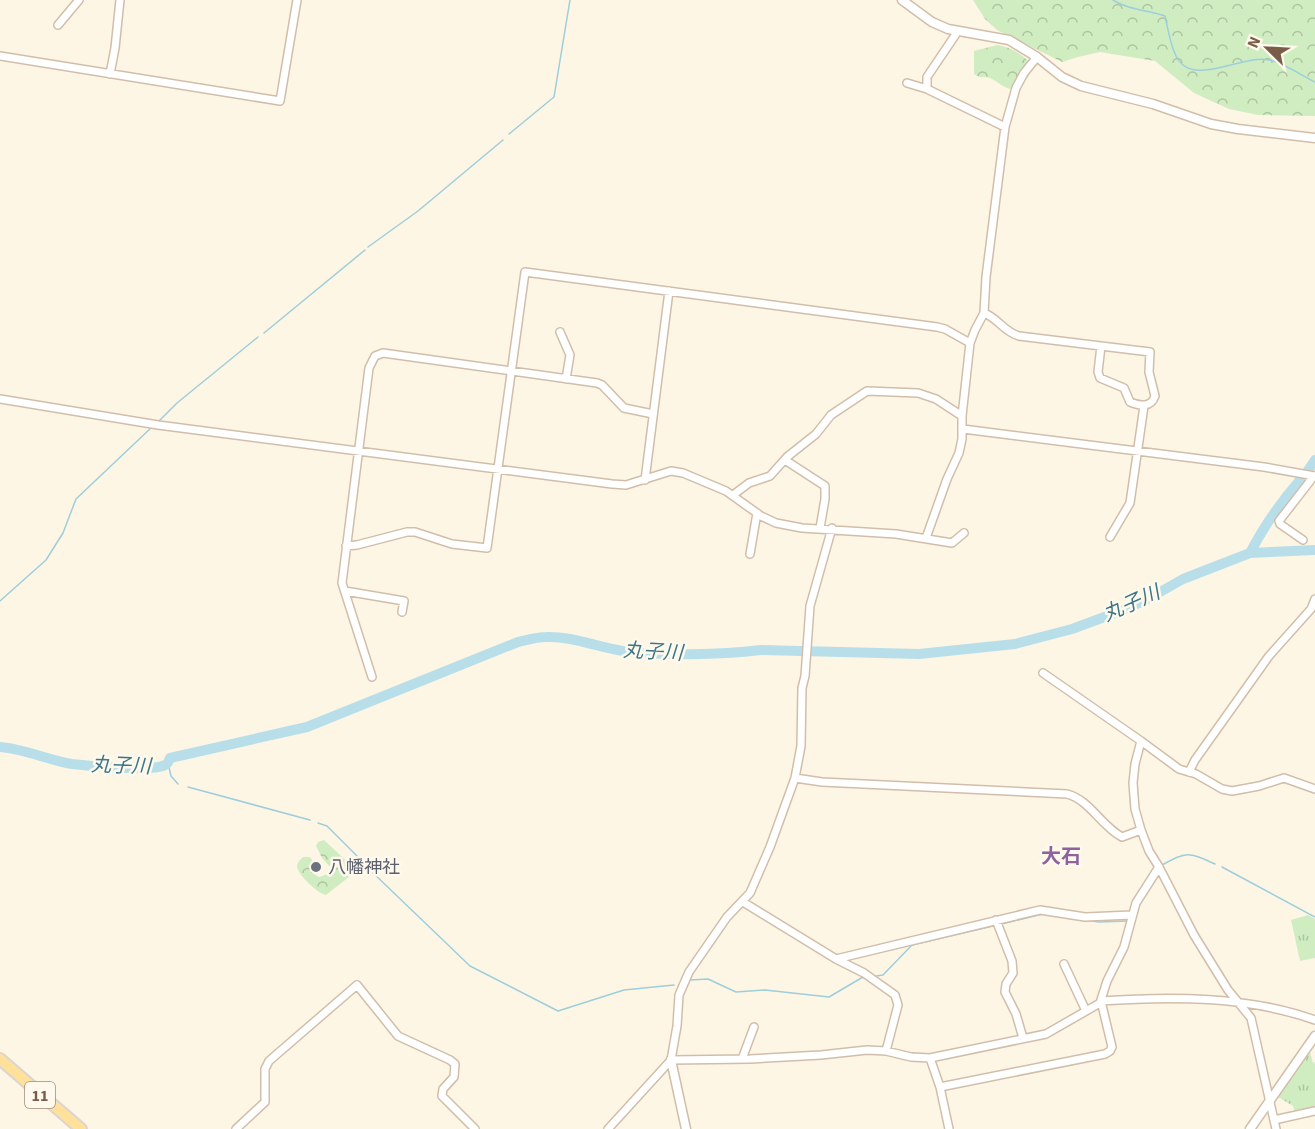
<svg xmlns="http://www.w3.org/2000/svg" width="1315" height="1129" font-family="'Source Sans 3','Noto Sans JP',sans-serif">
  <defs>
    <pattern id="grass-tufts" width="24" height="20" patternUnits="userSpaceOnUse" patternTransform="scale(1.5)"><rect width="24" height="20" fill="#d0edc2"/><path d="M3 7l-1-3M5 7V3M7 7l1-3M15 17l-1-3M17 17v-4M19 17l1-3" fill="none" stroke="#aec3a0"/></pattern>
    <pattern id="forest-crowns" width="20" height="18" patternUnits="userSpaceOnUse" patternTransform="scale(1.5)"><rect width="20" height="18" fill="#d0edc2"/><path d="M2 6a3 3 0 1 1 6 0M12 15a3 3 0 1 1 6 0" fill="none" stroke="#aec3a0"/></pattern>
  </defs>
  <rect width="100%" height="100%" fill="#fef6e5"/>
  <!-- grass -->
  <path fill="url(#grass-tufts)" d="M1308 915 1315 919V958L1300 961 1291 920Z
    M1310 1052 1313 1063 1315 1062V1109L1295 1113 1293 1106 1278 1097Z"/>
  <!-- forest -->
  <path fill="url(#forest-crowns)" d="M973 0H1315V116L1258 115 1229 109 1194 93 1155 61 1100 52 1078 57 1062 62 997 30 985 19Z
    M997 45C1013 47 1046 64 1023 82 1020 85 1014 87 1010 89 1002 87 997 81 990 78 983 76 981 79 974 74V51Z
    M324 840 355 869 354 873 326 895C318 894 297 874 297 866 298 861 300 860 303 857H310L312 860 310 866 314 874 319 877 328 874 331 868 322 858 316 846 318 842Z"/>
  <g fill="none" stroke-linecap="round" stroke-linejoin="round">
    <!-- stream -->
    <path stroke="#9dcedc" stroke-width="1.5" d="M1113 0C1129 10 1147 10 1165 16 1168 29 1170 44 1176 56 1192 89 1241 54 1269 60 1283 62 1302 76 1315 82
      M509 134 554 97 570 0
      M368 247 418 211 503 140
      M264 333 365 250
      M158 422 177 403 258 337
      M0 601 46 560 63 533 76 499 152 427
      M168 763 171 776 178 784
      M188 787 310 820
      M318 823 327 826 364 863
      M1162 865C1187 851 1188 852 1215 864
      M1222 867 1315 917
      M370 870 470 966 558 1011 624 990 674 985
      M1065 917 1099 922 1127 921
      M1001 924 1043 914
      M876 976 883 975 912 945 993 926
      M690 980 708 979 736 992 765 990 829 997 863 977"/>
    <!-- river -->
    <path stroke="#b8dfe9" stroke-width="10" d="M1307 472 1315 460
      M1250 553C1264 526 1280 503 1300 480
      M0 747C25 749 48 760 72 764 89 766 152 772 165 765 169 763 168 762 170 758L307 727 518 642C527 640 537 637 546 637 572 636 597 647 623 651 664 656 719 655 761 650L919 654 1015 644 1072 629 1118 612 1146 600 1183 579 1250 553 1315 550"/>
    <!-- minor casing -->
    <g stroke="#d1beaa" stroke-width="10">
      <path id="minor" d="M58 25 79 0
        M958 31 927 77V89L1005 127
        M0 56 280 101 297 0
        M110 74 115 48 120 0
        M907 83 927 89
        M984 313C998 318 1004 332 1019 336L1150 352 1149 372 1155 396C1151 408 1140 406 1130 402L1124 388 1100 378 1098 372 1101 346
        M560 332 570 355 566 379
        M0 399 158 425 612 484 626 485 671 471 683 473 726 491 761 516 776 523 802 528 896 534 952 543 964 533
        M963 429 1264 467 1315 476
        M785 460 825 486V499L820 528
        M645 480 669 291
        M733 495 749 483 770 476 787 457 816 434 831 415 867 391 918 393 936 399 962 416
        M1110 537 1130 503 1144 406
        M926 538 947 479 959 453 962 439V416L970 343 975 330 984 313 986 277 1005 127 1016 88 1024 73 1037 57
        M1303 540 1280 524 1279 521 1314 476
        M346 546 357 545 407 532H415L452 544 487 548 525 272 937 327 945 329 970 343
        M750 554 757 513
        M345 591 404 601 402 612
        M1043 673 1141 741 1135 764 1133 783 1135 809 1141 830 1149 851 1159 867 1194 935 1228 990 1251 1018 1276 1129
        M372 677 342 583 369 368 375 356 383 353 597 383 602 385 624 408 653 414
        M1141 741 1179 769 1196 774 1222 789 1232 791 1259 786 1284 778 1315 789
        M1189 772 1195 760 1269 656 1311 609 1315 599
        M795 778 822 782 1067 794C1090 800 1101 826 1122 837L1141 830
        M743 902 836 959 1040 910 1085 917 1132 915
        M996 920 1012 961 1013 973 1006 984 1005 992 1016 1014 1023 1038
        M836 959 864 973 895 995 898 1005 886 1051
        M1064 964 1086 1011
        M930 1058 940 1087 949 1129
        M742 1059 754 1027
        M671 1060 677 1026 679 995 689 972 727 917 750 893 770 847 795 778 801 746 802 688 805 676 810 606 832 528
        M940 1087 1105 1054 1110 1051 1112 1047 1101 1001C1171 996 1248 996 1315 1020
        M1274 1120 1315 1111
        M236 1129 265 1102V1069L269 1061 357 985 398 1036 450 1060 455 1064 454 1077 443 1089 442 1096 475 1129
        M608 1129 671 1060 750 1059 821 1055 867 1050 886 1051 911 1057 930 1058 1046 1034 1100 1003 1107 981 1124 947 1136 903 1159 867"/>
    </g>
    <!-- tertiary casing -->
    <g stroke="#d1beaa" stroke-width="11">
      <path id="tertiary" d="M902 0 932 22 948 29 1009 40 1037 57 1062 77 1081 86 1153 104 1211 124 1238 129 1315 138
        M671 1060 686 1129
        M1250 1129 1315 1036"/>
    </g>
    <!-- primary casing -->
    <g stroke="#dcd5cf" stroke-width="14">
      <path id="primary" d="M0 1059 81 1129"/>
    </g>
    <!-- minor -->
    <use href="#minor" stroke="#fff" stroke-width="7"/>
    <!-- tertiary -->
    <use href="#tertiary" stroke="#fff" stroke-width="8"/>
    <!-- primary -->
    <use href="#primary" stroke="#ffe19b" stroke-width="10"/>
  </g>
  <!-- markers -->
  <circle fill="#6b7280" stroke="#fff9ed" stroke-width="2" cx="316" cy="867" r="6"/>
  <g text-anchor="middle" stroke-width="5" stroke-linejoin="round" paint-order="stroke">
    <!-- shield labels -->
    <rect fill="#fff9ed" stroke="#a18c7a" stroke-width="1.5" x="25" y="1082" width="30" height="26" rx="4.5"/>
    <g font-size="16" font-weight="bold" fill="#795d48">
      <text x="40" y="1101">11</text>
    </g>
    <!-- worship labels -->
    <g font-size="18" fill="#5b616d" stroke="#fff9ed" text-anchor="start">
      <text x="328" y="873">八幡神社</text>
    </g>
    <!-- water labels -->
    <g font-size="20" font-style="italic" fill="#3c7687" stroke="#fff9ed">
      <text transform="translate(1131 603) rotate(-24)" y="7">丸子川</text>
      <text transform="translate(653 651) rotate(3)" y="7">丸子川</text>
      <text transform="translate(121 765) rotate(2)" y="7">丸子川</text>
    </g>
    <!-- neighbourhood labels -->
    <g font-size="20" font-weight="bold" fill="#8e639d" stroke="#fff9ed">
      <text x="1061" y="863">大石</text>
    </g>
  </g>
  <!-- north arrow -->
  <g transform="translate(1267 48) rotate(294)" stroke="#fff9ed" stroke-width="4.5" paint-order="stroke">
  <path d="M0-4.5L10 22L0 15L-10 22Z" fill="#795d48"/>
  <text y="-9" font-size="16" font-weight="bold" text-anchor="middle" fill="#795d48">N</text>
  </g>
</svg>
